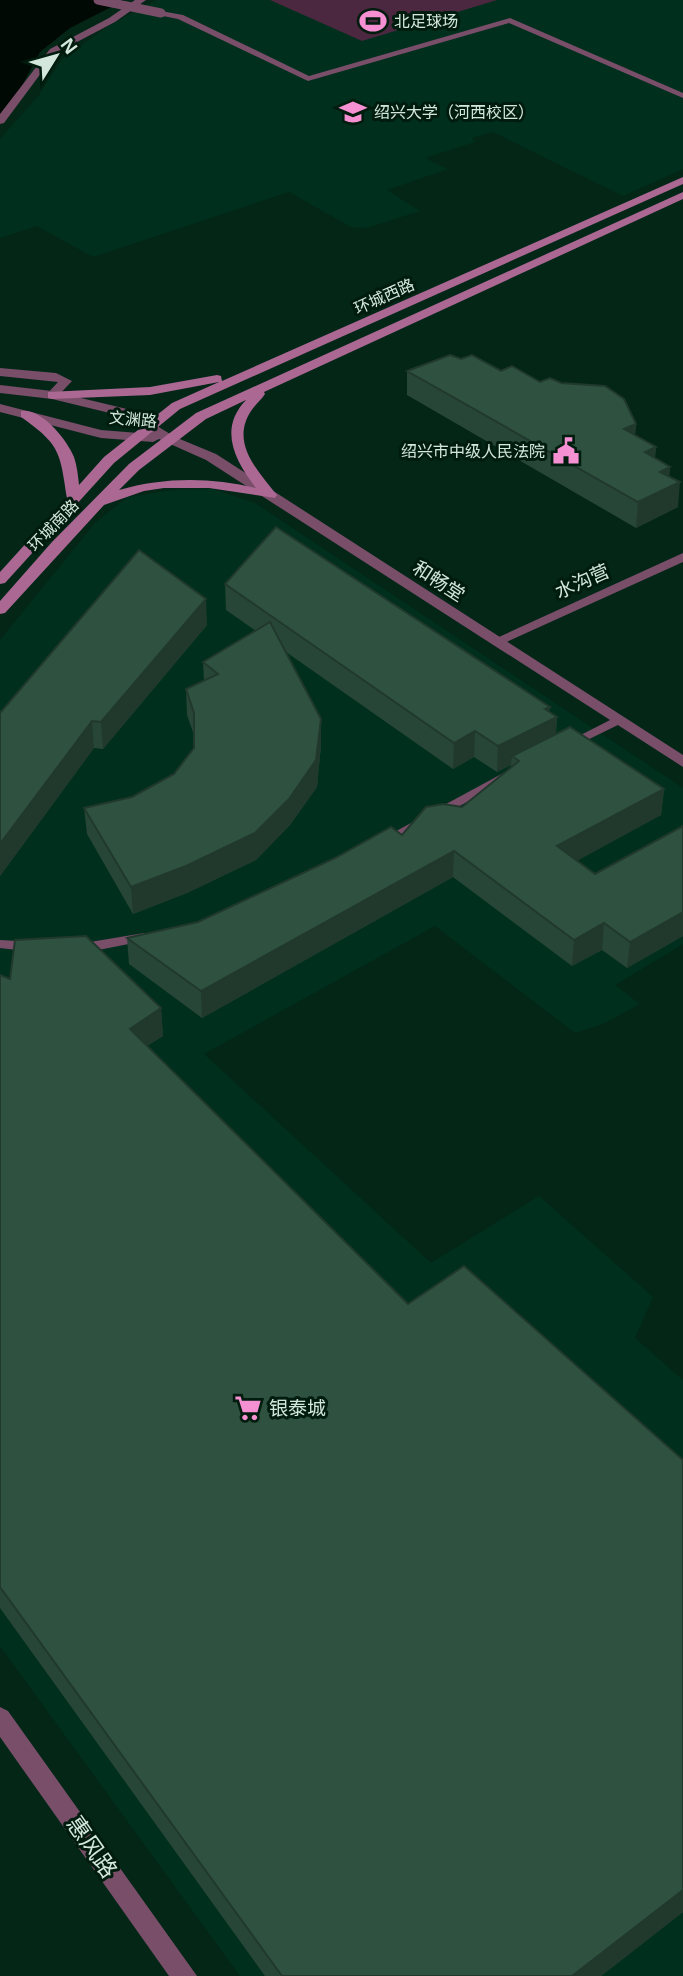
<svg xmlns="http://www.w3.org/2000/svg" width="683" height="1976" font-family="Helvetica,'Noto Sans SC',sans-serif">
  <rect width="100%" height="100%" fill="#032617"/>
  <!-- built -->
  <path fill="#012f1d" d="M156 0H683V169L623 196 493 132 472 138 475 142 425 158 448 169 387 190 420 211 367 228 351 227 289 192 93 257 37 226 0 238V139L39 95 62 59 107 27Z
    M213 489 255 503 683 788V944L615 985 640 1004 603 1024 575 1033 435 926 204 1054 431 1263 539 1196 653 1297 635 1338 683 1380V1976H240L0 1646V640L95 523 128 497 174 490Z"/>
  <!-- green -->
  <path fill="#4b283f" d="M270 0H497L362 41Z"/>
  <!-- water -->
  <path fill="#000903" d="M0 0H125L70 28 40 52 19 91 0 118Z"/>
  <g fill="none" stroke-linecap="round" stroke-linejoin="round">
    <!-- service -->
    <path fill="#784e69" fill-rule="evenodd" d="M161 11 183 15 309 76 510 18 683 93V98L509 23 308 81 178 19 158 15V11Z
      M618 716 622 717 624 720 622 723 573 747 569 748 563 744Z
      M507 771 513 775 511 778 388 845 383 846 376 842Z
      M144 933 151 937 149 940 78 954 71 949 78 944Z
      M0 940 34 942 41 947 34 952 0 948Z"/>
    <!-- minor -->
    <path fill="#784e69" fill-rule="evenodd" d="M135 0H146L115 22 56 53 4 123 0 124V114L50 49 109 18Z
      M0 368 56 373 72 381 56 398 52 399 46 395 58 382 0 376Z
      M683 553V562L502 644H492L490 641Z
      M0 1707 8 1711 197 1976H169L0 1737Z"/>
    <!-- tertiary -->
    <path fill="#784e69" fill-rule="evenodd" d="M0 385 52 391 131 410 175 437 216 454 683 755V767L206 460 159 439 153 442 101 438 0 412V404L101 430 151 434 122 416 52 399 0 393Z"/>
    <!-- secondary -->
    <path fill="#aa6893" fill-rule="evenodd" d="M683 177V184L180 409 114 463 5 583 0 584V572L67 498C60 453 61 445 21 417V411C42 408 67 440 74 457 77 466 78 475 79 485L104 457 172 403 219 382 150 395 52 399 48 398V392L150 387 217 375 221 376 222 381Z
      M683 192V199L264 392 265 394C261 400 255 405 251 411 230 443 258 471 277 495L275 498 209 488H164L144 491 104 505 5 613 0 614V601L52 542 129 464 196 413ZM246 400C218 429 235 461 256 488 210 477 164 477 119 490L139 470 206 419Z"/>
    <!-- service-bridge -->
    <path stroke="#784e69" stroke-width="9" d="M98 0 161 13"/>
  </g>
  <!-- wall -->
  <path fill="#284637" d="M461 359 540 382 636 424 635 435 656 447 655 458 670 467 669 477 678 507 636 528 407 395V371Z
    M225 584 550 707 549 712 557 717 556 734 664 789 661 815 576 861 595 874 683 826V936L627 968 602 950 572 966 453 877 202 1018 129 964 127 938 198 922 402 835 462 807 511 768V765L497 772 474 757 453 769 286 652 321 745 317 787 290 825 256 860 187 893 133 914 87 834 84 808 132 797 174 774 194 748V735L187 715 186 689 204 681 203 662 256 631 226 610Z
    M207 625 103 749 94 748 0 876V713Z
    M0 975 10 979 161 1008 163 1036 147 1046 408 1304 683 1460V1912L601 1976H265L0 1608Z"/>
  <!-- shaded-wall -->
  <path fill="#21392d" d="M636 424 634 448 624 429Z
    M656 447 653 472 645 452Z
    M670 467 668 488 680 482 678 507 636 528 638 502 660 472Z
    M206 599 207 625 103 749 101 722Z
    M550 707 548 721 557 717 555 744 512 756 511 765 497 772 498 746 545 709Z
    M321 719V745L317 787 290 825 256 860 187 893 133 914 131 887Z
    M92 721 94 748 0 876V844Z
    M475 731 474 757 453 769 454 743Z
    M664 789 661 815 555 873 557 846Z
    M454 851 453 877 202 1018 201 991Z
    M683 912V936L627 968 630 942Z
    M604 923 602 950 572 966 574 940Z
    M161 1008 163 1036 132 1056 130 1029Z
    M683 1890V1912L601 1976H572Z"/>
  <!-- building -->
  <path fill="#2f5140" stroke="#21392d" stroke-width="2" d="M450 355 461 359 472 355 501 371 512 366 540 382 550 378 561 383 605 386 624 399 636 424 624 429 656 447 645 452 670 467 660 472 680 482 638 502 407 371Z
    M276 527 550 707 545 709 557 717 498 746 475 731 454 743 225 584Z
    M139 550 206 599 101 722 92 721 0 844V713Z
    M270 622 321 719 316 760 289 799 255 833 186 866 131 887 84 808 132 797 174 774 194 748V713L186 689 218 674 203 662Z
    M570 727 664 789 557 846 595 874 683 826V912L630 942 604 923 574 940 454 851 201 991 127 938 198 922 335 858 391 827 402 835 426 807 443 804 462 807 519 761 512 756Z
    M86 936 161 1008 130 1029 408 1304 464 1266 683 1460V1890L572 1976H282L0 1587V975L10 979 15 940Z"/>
  <!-- icons -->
  <defs>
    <g id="stadium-bare" transform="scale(2.1)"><path d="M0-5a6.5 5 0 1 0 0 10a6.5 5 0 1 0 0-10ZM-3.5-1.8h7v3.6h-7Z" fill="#f591d2" stroke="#001c0e" stroke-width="2.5" paint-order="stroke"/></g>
    <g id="university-bare" transform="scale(2.1)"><path d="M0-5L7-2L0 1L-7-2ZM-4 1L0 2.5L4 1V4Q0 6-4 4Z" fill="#f591d2" stroke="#001c0e" stroke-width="2.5" paint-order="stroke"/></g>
    <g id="civic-bare" transform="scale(2.1)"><path d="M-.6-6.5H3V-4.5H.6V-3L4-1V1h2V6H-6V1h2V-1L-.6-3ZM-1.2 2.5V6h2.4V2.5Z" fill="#f591d2" stroke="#001c0e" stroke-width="2.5" paint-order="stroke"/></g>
    <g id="supermarket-bare" transform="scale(2.1)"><path d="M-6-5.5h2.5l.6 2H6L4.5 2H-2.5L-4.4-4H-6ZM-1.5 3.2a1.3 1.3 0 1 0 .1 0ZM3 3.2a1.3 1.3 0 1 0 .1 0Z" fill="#f591d2" stroke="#001c0e" stroke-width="2.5" paint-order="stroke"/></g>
  </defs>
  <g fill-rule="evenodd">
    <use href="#stadium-bare" x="373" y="21"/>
    <use href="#university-bare" x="353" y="112"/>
    <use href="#civic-bare" x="566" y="451"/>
    <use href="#supermarket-bare" x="248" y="1408"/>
  </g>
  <g text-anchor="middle" stroke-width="6" stroke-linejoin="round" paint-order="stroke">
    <!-- far-poi labels -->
    <g font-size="16" fill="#d4e7dc" stroke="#001c0e" text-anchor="start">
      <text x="394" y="27">北足球场</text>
      <text x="374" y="118">绍兴大学（河西校区）</text>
      <text x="545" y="457" text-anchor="end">绍兴市中级人民法院</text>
    </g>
    <!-- far-street labels -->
    <g font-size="16" fill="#d4e7dc" stroke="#001c0e">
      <text transform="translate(384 296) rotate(-24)" y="6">环城西路</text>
      <text transform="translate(133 419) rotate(5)" y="6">文渊路</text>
      <text transform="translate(53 525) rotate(-46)" y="6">环城南路</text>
    </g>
    <!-- street labels -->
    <g font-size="19" fill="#d4e7dc" stroke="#001c0e">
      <text transform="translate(439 581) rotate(33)" y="7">和畅堂</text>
      <text transform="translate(582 581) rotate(-24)" y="7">水沟营</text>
    </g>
    <!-- poi labels -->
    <g font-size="19" fill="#d4e7dc" stroke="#001c0e" text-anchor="start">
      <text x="269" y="1415">银泰城</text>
    </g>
    <!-- near-street labels -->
    <g font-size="23" fill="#d4e7dc" stroke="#001c0e">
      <text transform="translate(92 1847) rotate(55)" y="8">惠风路</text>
    </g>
  </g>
  <!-- north arrow -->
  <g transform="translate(56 56) rotate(53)" stroke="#001c0e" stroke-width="5" paint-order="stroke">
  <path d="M0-5L12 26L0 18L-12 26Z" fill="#d4e7dc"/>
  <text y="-10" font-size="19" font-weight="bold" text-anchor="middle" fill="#d4e7dc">N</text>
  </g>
</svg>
